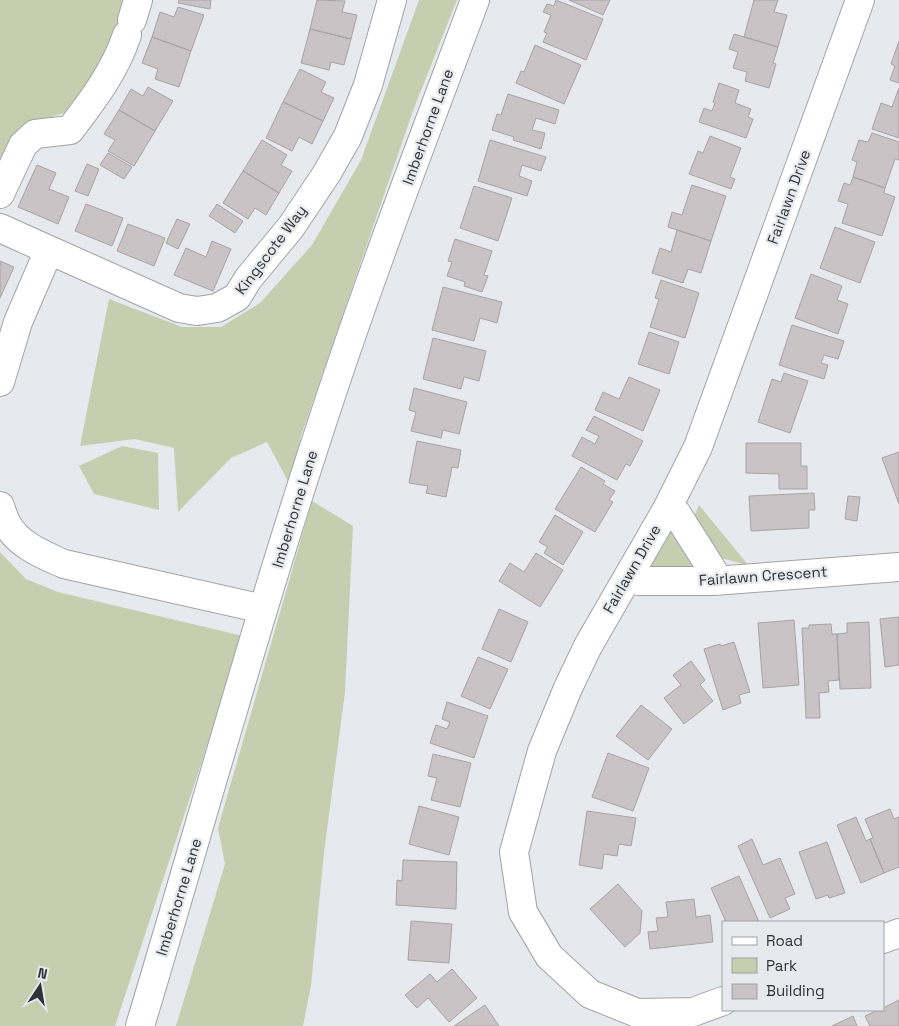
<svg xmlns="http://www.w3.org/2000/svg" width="899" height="1026" font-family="'Space Grotesk',sans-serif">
  <rect width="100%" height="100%" fill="#e6eaef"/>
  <!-- green -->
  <path fill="#c7ceb0" d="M0 0H127L108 55 74 110 35 122 0 170Z
    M419 0H457L414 108 301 436 290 485 267 442 231 458 178 512 174 448 135 439 80 446 109 299 182 327H221L260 303 312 245 361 160Z
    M122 446 158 453 159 510 94 494 79 466Z
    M312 501 353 526 345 692 324 853 311 985 303 1026H176L225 864 218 828Z
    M699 505 749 566 722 558 701 541 692 521Z
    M668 530 679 535 695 560 688 571 659 573 649 564Z
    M0 552 26 579 58 592 243 636 115 1026H0Z"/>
  <!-- building -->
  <path fill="#c9c3c6" stroke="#a8a2a5" d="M179 0H211L210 9 178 3Z
    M317 0 345 1 342 12 357 15 351 39 310 29Z
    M556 0 603 19 586 60 543 42 547 33 544 32 551 15 543 12 547 4 554 6Z
    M569 0H610L603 15Z
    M754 0H778L774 12 787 15 778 47 744 37Z
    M178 7 204 15 191 51 152 37 160 12 174 17Z
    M310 29 351 39 344 65 331 62 329 70 301 63Z
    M734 34 778 47 773 63 776 64 769 88 745 81 747 72 733 68 738 52 729 49Z
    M152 37 191 51 179 87 155 79 158 69 142 63Z
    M899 41V83L890 80 895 66 891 64Z
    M535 45 581 65 564 104 516 83 521 71 524 72Z
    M300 69 326 82 321 92 334 98 323 121 283 102Z
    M719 83 739 90 735 103 751 109 748 117 753 119 746 138 699 122 704 108 712 111 715 103 713 102Z
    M148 87 173 101 155 131 119 110 131 89 143 96Z
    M899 88V138L872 129 881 103 892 107Z
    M508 94 559 110 555 124 536 118 532 130 545 133 541 149 513 140 514 137 492 130 497 114 501 115Z
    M283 102 323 121 312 144 299 137 292 151 266 138Z
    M119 110 155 131 134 166 108 151 115 140 104 134Z
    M872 133 899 142V160L895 159 885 188 853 177 857 162 852 160 859 140 868 142Z
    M710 136 741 148 730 177 735 179 731 189 689 174 698 151 703 153Z
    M262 140 287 155 281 165 292 171 279 193 243 171Z
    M490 140 546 157 541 171 522 165 519 176 532 181 527 196 478 181Z
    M108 153 132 167 124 179 100 165Z
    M87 164 99 169 88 196 75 191Z
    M37 165 56 173 49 189 69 197 58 224 18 207Z
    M243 171 279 193 266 215 255 208 248 219 223 203Z
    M853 177 885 188 884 193 895 197 882 236 842 223 848 204 838 201 844 183 850 185Z
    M692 185 726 196 711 241 668 227 672 212 682 215Z
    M474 186 512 198 498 241 460 228Z
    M86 204 123 218 112 246 75 231Z
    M217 204 243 221 235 233 209 216Z
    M177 219 190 224 178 249 166 243Z
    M128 224 165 238 154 266 117 251Z
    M835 227 875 242 860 283 820 268Z
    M677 230 711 241 701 273 688 269 683 283 652 273 660 248 671 252Z
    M455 239 492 251 484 275 488 276 482 292 464 286 465 282 447 276 452 262 448 261Z
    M212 241 231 249 213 291 174 275 186 248 206 257Z
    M0 261 14 267 0 298Z
    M811 274 842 286 837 300 848 304 838 334 795 318Z
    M661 280 699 293 685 338 650 327 659 299 655 298Z
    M443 287 502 302 497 323 480 318 474 341 432 330Z
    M792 325 844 341 838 359 824 355 821 363 828 365 824 379 779 365Z
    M649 332 679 342 669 374 638 364Z
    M433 338 486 351 479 381 464 377 461 389 423 379Z
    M784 373 808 381 790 433 758 422 772 379 781 382Z
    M629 377 660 390 643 431 595 410 603 392 619 399Z
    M414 388 467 402 459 434 443 430 441 438 411 431 416 412 409 410Z
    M594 416 643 441 630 466 626 464 617 480 572 456 582 437 595 444 599 436 586 430Z
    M417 441 461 450 458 468 452 467 446 497 426 493 428 486 409 483Z
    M746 443H801V466H807V489H779V474L746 473Z
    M899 452V504L882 458Z
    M581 467 605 481 603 484 615 491 609 500 613 502 595 532 555 509Z
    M814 493 815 510H809V528L751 531 749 496Z
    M848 496 860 497 857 521 845 519Z
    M555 515 583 532 563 565 544 553 548 547 539 542Z
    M536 553 563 570 540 607 499 581 510 563 524 572Z
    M499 609 528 622 511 662 482 649Z
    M899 617V665L885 667 880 619Z
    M794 620 799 685 763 688 758 623Z
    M869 622 871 688 840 689 837 634 847 633V623Z
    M831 624 832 634H837L839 680 828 681 829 692 819 693 820 718H806L802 628H809V625Z
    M734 642 750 692 739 695 741 703 723 710 704 649 720 644 721 646Z
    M478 657 508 669 490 709 461 696Z
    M691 661 705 680 700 685 713 701 684 724 664 698 681 685 673 675Z
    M447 702 488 716 474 758 430 743 436 725 447 729 450 722 442 719Z
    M641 705 672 729 648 760 616 736Z
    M608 753 649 768 633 811 592 797Z
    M433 754 471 763 460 807 431 800 437 778 428 776Z
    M419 806 459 817 449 855 409 844Z
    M890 809 894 819 899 817V867L884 873 870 839 873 838 865 819Z
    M587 811 636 818 631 846 619 844 617 856 604 854 602 869 579 865Z
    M856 817 866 841 870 839 884 873 861 883 837 825Z
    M752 839 763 865 780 858 795 894 785 898 790 909 770 918 738 846Z
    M827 842 845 893 829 898 828 895 816 899 799 852Z
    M403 860 457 862 456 909 396 905 397 880 402 881Z
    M739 876 759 922H726L711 888Z
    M618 884 642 911 640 933 625 947 590 909Z
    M694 899 696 917 710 915 713 942 650 949 648 932 658 931 656 918 668 917 666 902Z
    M411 921 452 924 449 963 408 960Z
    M452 969 477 998 449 1022 428 998 417 1008 405 995 430 974 437 982Z
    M899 1000V1026H870L865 1016 878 1010H883V1008Z
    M485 1005 499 1026H454Z
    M853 1016 857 1026H832Z"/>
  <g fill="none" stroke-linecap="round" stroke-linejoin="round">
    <!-- minor casing -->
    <g stroke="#9fa3a7" stroke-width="30">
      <path id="minor" d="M132 20 138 0
        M0 194 23 145 35 134 70 130C93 100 115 71 127 35
        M0 228 49 250
        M0 382 18 322 49 250 179 308 197 311 217 308 237 297 248 279 291 227 327 173 348 136 368 85 392 0
        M0 506C2 512 4 519 7 524 18 545 44 555 64 564L263 609
        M667 509 677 514 713 571 714 581
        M628 577 639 581H714L899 567
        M883 939 899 933
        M723 1001 693 1012 637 1013 590 994 549 956 523 912 514 852 542 751 568 688 588 646 667 509 698 447 860 0
        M140 1026C200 827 255 626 320 429 367 284 422 142 475 0"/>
    </g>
    <!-- minor -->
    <use href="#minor" stroke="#fff" stroke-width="28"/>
  </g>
  <g text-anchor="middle" stroke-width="4.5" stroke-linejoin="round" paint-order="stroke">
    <!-- street labels -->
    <g font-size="15" fill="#313234" stroke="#e6eaef">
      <text transform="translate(428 127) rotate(-70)" y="5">Imberhorne Lane</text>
      <text transform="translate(789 197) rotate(-70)" y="5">Fairlawn Drive</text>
      <text transform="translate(271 250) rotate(-53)" y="5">Kingscote Way</text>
      <text transform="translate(295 509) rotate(-73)" y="5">Imberhorne Lane</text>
      <text transform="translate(632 569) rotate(-60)" y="5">Fairlawn Drive</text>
      <text transform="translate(763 576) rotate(-4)" y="5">Fairlawn Crescent</text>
      <text transform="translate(179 897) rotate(-73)" y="5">Imberhorne Lane</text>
    </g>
  </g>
  <!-- legend -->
  <rect x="722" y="921" width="162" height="90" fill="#e6eaef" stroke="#9ea0a4"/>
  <rect x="732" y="937" width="25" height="8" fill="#ffffff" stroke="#9ea0a4"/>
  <text x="766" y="946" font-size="15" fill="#313234">Road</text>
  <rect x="732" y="958" width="25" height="15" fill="#c7ceb0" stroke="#9ea0a4"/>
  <text x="766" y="971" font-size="15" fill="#313234">Park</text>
  <rect x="732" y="984" width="25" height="15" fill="#c9c3c6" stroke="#9ea0a4"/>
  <text x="766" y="996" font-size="15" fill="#313234">Building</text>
  <!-- north arrow -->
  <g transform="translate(40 986) rotate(12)" stroke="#e6eaef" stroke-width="4" paint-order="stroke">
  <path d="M0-4L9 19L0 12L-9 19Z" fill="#313234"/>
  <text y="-8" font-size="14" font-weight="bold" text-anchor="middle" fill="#313234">N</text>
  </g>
</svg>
